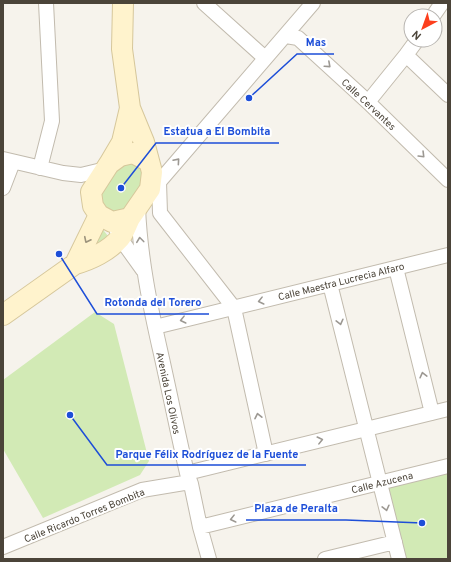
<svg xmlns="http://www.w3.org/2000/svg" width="451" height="562" font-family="Overpass,sans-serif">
  <rect width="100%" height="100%" fill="#f6f3ec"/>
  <!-- green -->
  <path fill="#d2eab5" d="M133 162 140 166 144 174C141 190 132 201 121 212 118 212 114 213 111 212 88 208 110 173 121 166 124 163 129 163 133 162Z
    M100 226 108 236 94 249Z
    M95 312 114 324 149 461 140 475 43 518 3 449V380Z
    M448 472V559H405L386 487Z"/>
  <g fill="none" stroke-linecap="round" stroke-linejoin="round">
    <!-- street casing -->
    <g stroke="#c2bbae" stroke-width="16">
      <path id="street" d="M204 3 265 58
        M433 16 442 3
        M286 36 298 38 368 102 448 180
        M406 55 448 95
        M368 102 406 55 417 40
        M3 159 63 173 81 175 106 169
        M40 168 52 121 46 3
        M159 182 160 213 234 308 266 454
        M3 188 13 162
        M152 188 159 182 313 3
        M138 207C140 257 150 306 161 354 170 394 178 434 187 473L191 484 200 527 209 559
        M117 231 120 238 143 270
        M396 268 432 413
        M330 284 399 559
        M155 327 448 255
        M187 473 448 409
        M200 527 448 466
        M3 547 142 490 190 482
        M325 559 395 542"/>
    </g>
    <!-- secondary casing -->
    <g stroke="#d6c79b" stroke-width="22">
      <path id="secondary" d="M123 3 122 49 130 108 144 142 152 172 150 189 130 218 112 222 99 215 93 206 91 192 109 164 120 156 133 153 148 161
        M109 164 122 142 130 108
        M75 264 99 215
        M3 315 75 264C90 260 109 251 120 238 124 233 127 224 130 218"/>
    </g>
    <!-- street -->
    <use href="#street" stroke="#fff" stroke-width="14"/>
    <!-- secondary -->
    <use href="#secondary" stroke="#fff3cd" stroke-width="20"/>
  </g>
  <!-- one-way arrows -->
  <defs><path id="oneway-chevron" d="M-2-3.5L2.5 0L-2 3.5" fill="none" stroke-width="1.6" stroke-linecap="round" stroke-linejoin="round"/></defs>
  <g stroke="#9c9892">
    <use href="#oneway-chevron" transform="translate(328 65) rotate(42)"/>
    <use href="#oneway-chevron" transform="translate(422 155) rotate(45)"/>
    <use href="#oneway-chevron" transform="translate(177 161) rotate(-49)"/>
    <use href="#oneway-chevron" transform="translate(140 240) rotate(-97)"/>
    <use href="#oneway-chevron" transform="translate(261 301) rotate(166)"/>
    <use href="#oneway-chevron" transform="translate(183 320) rotate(166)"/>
    <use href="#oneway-chevron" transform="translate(340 322) rotate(76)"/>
    <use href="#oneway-chevron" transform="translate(423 375) rotate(-104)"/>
    <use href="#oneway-chevron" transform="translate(258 416) rotate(-102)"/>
    <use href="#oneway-chevron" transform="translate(320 440) rotate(-14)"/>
    <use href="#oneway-chevron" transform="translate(386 508) rotate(76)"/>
    <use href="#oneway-chevron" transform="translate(233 519) rotate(166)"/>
  </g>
  <use stroke="#9c937c" href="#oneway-chevron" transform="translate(87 240) rotate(116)"/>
  <g text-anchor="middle" stroke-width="4" stroke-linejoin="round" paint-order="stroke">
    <!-- street labels -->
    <g font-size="10" fill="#4b4439" stroke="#fff">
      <text transform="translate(369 104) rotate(43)" y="4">Calle Cervantes</text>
      <text transform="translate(341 281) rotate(-14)" y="4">Calle Maestra Lucrecia Alfaro</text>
      <text transform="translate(169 393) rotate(78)" y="4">Avenida Los Olivos</text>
      <text transform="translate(382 482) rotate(-14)" y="4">Calle Azucena</text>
      <text transform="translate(84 515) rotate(-22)" y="4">Calle Ricardo Torres Bombita</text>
    </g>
  </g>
  <!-- callouts -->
  <path fill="none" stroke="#1d4ed8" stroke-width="1.5" d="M249 98L297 54H334M121 188L156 143H279M59 254L97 314H209M70 415L107 465H306M422 523L346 520H246"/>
  <g fill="#1d4ed8" stroke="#fff" stroke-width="1.5">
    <circle cx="249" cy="98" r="4"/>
    <circle cx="121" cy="188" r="4"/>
    <circle cx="59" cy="254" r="4"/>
    <circle cx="70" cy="415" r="4"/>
    <circle cx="422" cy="523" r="4"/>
  </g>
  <g font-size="11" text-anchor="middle" font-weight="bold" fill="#1d4ed8" stroke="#fff" stroke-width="4" stroke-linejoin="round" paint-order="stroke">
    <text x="316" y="46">Mas</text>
    <text x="217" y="135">Estatua a El Bombita</text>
    <text x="153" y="306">Rotonda del Torero</text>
    <text x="207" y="458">Parque Félix Rodríguez de la Fuente</text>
    <text x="296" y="512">Plaza de Peralta</text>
  </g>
  <!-- border -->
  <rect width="451" height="562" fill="none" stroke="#4b4439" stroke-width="8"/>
  <!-- north arrow -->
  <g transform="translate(423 28) rotate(221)"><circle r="19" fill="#ffffff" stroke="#b7b4b0"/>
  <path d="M0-3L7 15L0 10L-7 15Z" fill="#fc3f1d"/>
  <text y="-6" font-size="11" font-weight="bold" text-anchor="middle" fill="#4b4439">N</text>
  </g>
</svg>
